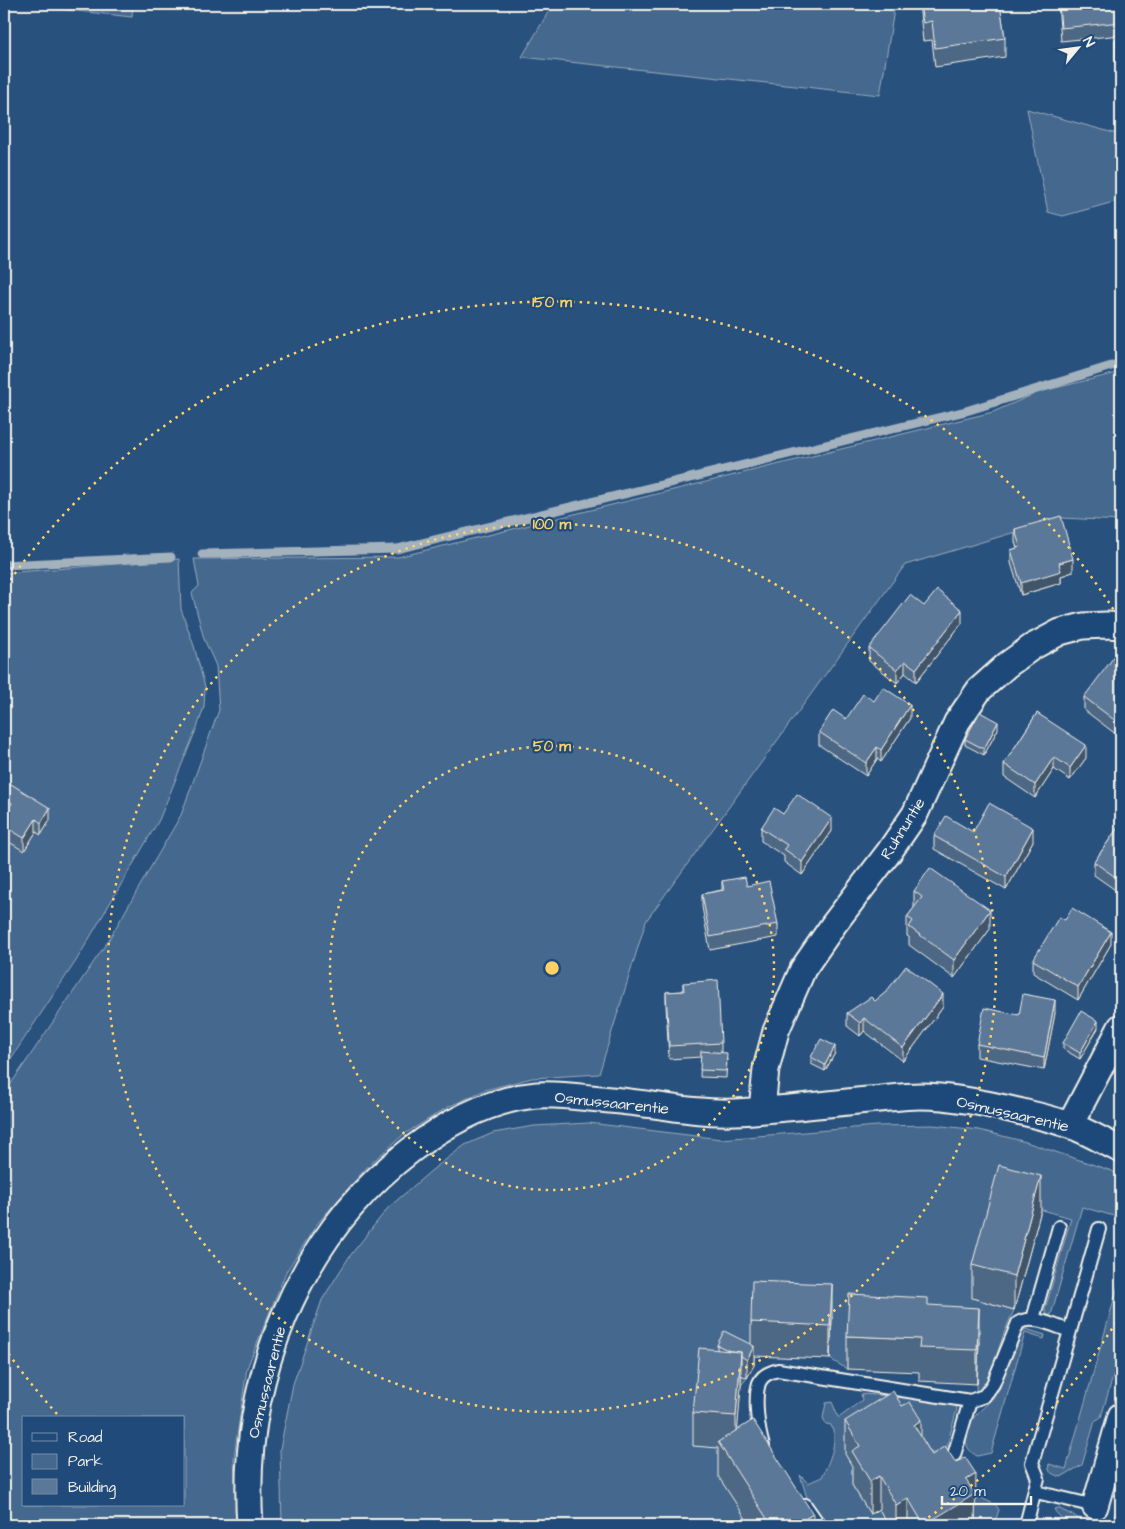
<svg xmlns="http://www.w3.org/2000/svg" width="1125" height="1529" font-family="'Architects Daughter',sans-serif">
  <rect width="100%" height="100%" fill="#28517e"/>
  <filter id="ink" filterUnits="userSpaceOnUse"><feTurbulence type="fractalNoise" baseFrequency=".02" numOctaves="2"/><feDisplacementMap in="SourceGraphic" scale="10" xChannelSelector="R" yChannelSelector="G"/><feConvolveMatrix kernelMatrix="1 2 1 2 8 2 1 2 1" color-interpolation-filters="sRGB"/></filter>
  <g filter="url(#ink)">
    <!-- green -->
    <path fill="#45688e" stroke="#9cacbb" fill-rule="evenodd" d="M14 4H133L132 17Z
      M553 4H758L768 5 769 4H895L880 95 522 57Z
      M1027 109 1121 135V200L1063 216 1048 212Z
      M1121 372V521L1062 518 905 565 646 921 599 1074 532 1078 485 1090 448 1107 403 1135 369 1165 317 1224 286 1272 247 1368 234 1457 237 1525H4V1094L108 941 181 815 219 710 216 666 204 639 192 593 199 586 194 559 398 557 993 412 1039 392ZM24 1418H184V1505H24Z
      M179 559 181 609 194 646 205 687 204 707 198 725 159 820 76 961 4 1069V573Z
      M589 1123 721 1139 877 1126 933 1125 979 1130 1026 1142 1112 1171 1121 1177V1218L1082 1207 1051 1315H1047L1045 1310 1071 1218 1000 1198 972 1298 1014 1310 1004 1333 987 1385 982 1390 976 1391 978 1341 849 1327 847 1369 830 1359 832 1317 751 1356 717 1363 747 1378 693 1445 736 1449 750 1525H282L280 1449 293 1384 322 1300 349 1257 388 1208 432 1170 465 1145 493 1133 534 1126Z
      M1121 1275V1328L1119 1337 1121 1340V1350L1101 1417 1095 1421 1082 1465 1061 1477C1053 1474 1047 1473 1049 1464L1066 1469Z
      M1026 1329 1045 1335 1044 1339 1025 1333 991 1453 977 1456C969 1451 966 1447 966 1438 966 1416 988 1408 998 1391 1008 1374 1007 1338 1026 1329Z
      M861 1394 939 1399C947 1401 954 1401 957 1409L945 1453H921L860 1479 852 1485 870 1514 879 1509 888 1525H825L809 1504 800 1475 808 1483 822 1477C829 1461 839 1442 831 1425L826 1424 823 1418 826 1403 832 1402 838 1417H840L862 1400Z
      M981 1498 996 1505 999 1510 996 1519 991 1525H973L966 1513 974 1500Z
      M1058 1508 1080 1519 1081 1525H1066C1064 1518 1057 1516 1054 1509Z"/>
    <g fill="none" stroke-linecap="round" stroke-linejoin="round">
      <!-- stream -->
      <path stroke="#a4b2be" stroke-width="9" d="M202 554 397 549 966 411 1121 363
        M4 565 171 557"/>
      <!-- lane casing -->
      <g stroke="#f4f1e8" stroke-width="16">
        <path id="lane" d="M1033 1319 1059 1227
          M1070 1331 1099 1229
          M763 1446C758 1430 754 1399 759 1383 762 1375 770 1372 778 1370L970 1401 984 1396 993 1384 1018 1323C1033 1314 1054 1326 1070 1331L1032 1463 1038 1478 1026 1525
          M954 1455 970 1401
          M1036 1492 1095 1506
          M805 1505 819 1525"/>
      </g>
      <!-- street casing -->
      <g stroke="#f4f1e8" stroke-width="29">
        <path id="street" d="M762 1110 766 1069 776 1031 803 969 834 924 889 852 915 814 957 722 979 690 1007 665 1032 647 1060 632 1083 626 1107 625 1121 626
          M1070 1125 1121 1027
          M1095 1506 1121 1416
          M250 1525C240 1383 296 1238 411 1150 448 1122 490 1099 537 1095 555 1094 572 1096 590 1098 611 1100 632 1102 653 1105 680 1109 707 1113 735 1112 779 1110 824 1104 868 1100 885 1099 903 1096 920 1096 953 1096 987 1104 1018 1111 1035 1115 1053 1119 1069 1125 1087 1131 1104 1142 1121 1150"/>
      </g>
      <!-- lane -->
      <use href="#lane" stroke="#1f4a7a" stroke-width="12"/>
      <!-- street -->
      <use href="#street" stroke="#1f4a7a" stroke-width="25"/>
    </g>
    <!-- wall -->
    <path fill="#4e6784" stroke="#f4f1e8" d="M919 4H1000L1005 38V57L935 67 932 40 923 41Z
      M1058 4H1121V35L1061 41Z
      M1121 39V90L1115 59V40Z
      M1015 529 1073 572 1061 576V583L1021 595 1011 563V550L1017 548 1015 542Z
      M924 606 962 623 916 682 905 673 897 683 869 661V648Z
      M1121 658V738L1084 710V697Z
      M874 701 910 718 881 762 877 759 866 776 819 745V732L846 719Z
      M1037 713 1086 758 1070 780 1054 769 1035 798 1004 777V764Z
      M998 729 984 755 965 745V739Z
      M4 796 50 820 41 835 36 832 24 851 4 839V816L6 812 4 810Z
      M783 814 832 831 802 875 784 862V856L761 841V828Z
      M1121 823V894L1094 875V862Z
      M934 836 1033 841 1006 890 934 849Z
      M722 881 747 886 778 924V937L710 950 702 907V894L722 890Z
      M914 891 990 929 954 978 909 945V937L907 936V917L914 908Z
      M1111 944 1078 1000 1033 973V960Z
      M1121 952V968L1117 966V960Z
      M683 983 721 1043V1052L727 1059 726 1078 700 1077 701 1057 669 1059 666 1005V992L683 991Z
      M875 1001 943 1007 903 1061 864 1031 860 1036 847 1026V1013Z
      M1055 1013 1044 1070 977 1057V1044L1019 1015Z
      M1098 1028 1080 1059 1063 1049V1043Z
      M835 1053 825 1071 811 1064V1057Z
      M1041 1210 1014 1310 972 1298V1265Z
      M832 1317 830 1359 754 1356V1365L747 1378 741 1375V1385L737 1430 813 1525H750L718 1476V1448L693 1446V1413L717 1350V1345L751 1344V1322Z
      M847 1336 979 1341 977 1384 919 1381V1372L847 1369Z
      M845 1421 921 1437 932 1455 976 1508H975V1525H888L879 1509 870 1514 852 1485V1466L845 1454Z"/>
    <!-- shaded-wall -->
    <path fill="#40546b" stroke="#f4f1e8" d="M1073 559V572L1061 576V583L1021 595V583L1059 563Z
      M962 610V623L916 682V669Z
      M905 661V673L897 683V670Z
      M910 705V718L881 762V750Z
      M998 722V729L984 755V749Z
      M1086 745V758L1070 780V768Z
      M877 747V759L866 776V763Z
      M1054 757V769L1035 798V785Z
      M50 808V820L41 835V823Z
      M832 818V831L802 875V862Z
      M36 819V832L24 851V838Z
      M1033 828V841L1006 890V877Z
      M990 910V929L954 978V960Z
      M1111 932V944L1078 1000V987Z
      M943 994V1007L903 1061V1048Z
      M1055 1000V1013L1044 1070V1058Z
      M864 1018V1031L860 1036V1023Z
      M1098 1021V1028L1080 1059V1053Z
      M835 1046V1053L825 1071V1065Z
      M1041 1176V1210L1014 1310V1276Z
      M832 1284V1317L830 1359V1326Z
      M979 1308V1341L977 1384V1350Z
      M754 1346V1365L747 1378V1360Z
      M741 1352V1385L736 1449V1416Z
      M921 1420V1453L914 1425Z
      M976 1474 975 1525H924L966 1480Z
      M879 1476V1509L870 1514V1481Z
      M908 1498V1525H896V1505Z
      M813 1514V1525H795Z"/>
    <!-- building -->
    <path fill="#5b7899" stroke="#f4f1e8" d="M920 4H1000L1005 38 935 48 932 21 923 23Z
      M1059 4H1121V22L1061 28Z
      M1121 39V71L1115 40Z
      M1061 516 1073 559 1059 563 1061 571 1021 583 1011 550 1020 547 1015 529Z
      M937 590 962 610 916 669 905 661 897 670 869 648 910 595 924 606Z
      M1116 654 1121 658V725L1084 697Z
      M883 687 910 705 881 750 877 747 866 763 819 732 833 710 846 719 863 694 874 701Z
      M980 712 998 722 984 749 965 739Z
      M1037 713 1086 745 1070 768 1054 757 1035 785 1004 764Z
      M11 784 50 808 41 823 36 819 24 838 4 826V816L12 803 4 796Z
      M797 794 832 818 802 862 784 849 787 845 761 828 774 808 783 814Z
      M989 803 1033 828 1006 877 934 836 946 816 973 832Z
      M1121 823V881L1094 862Z
      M930 868 990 910 954 960 909 927 913 921 907 917 922 897 914 891Z
      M745 877 747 886 769 881 778 924 710 937 702 894 724 890 722 881Z
      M1072 908 1111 932 1078 987 1033 960 1059 917 1065 920Z
      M1121 952V962L1117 960Z
      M906 966 943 994 903 1048 864 1018 860 1023 847 1013 871 997 875 1001 886 992Z
      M718 980 721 1043 669 1046 666 992 684 991 683 983Z
      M1023 994 1055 1000 1044 1058 977 1044 984 1008 1019 1015Z
      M1081 1011 1098 1021 1080 1053 1063 1043Z
      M821 1039 835 1046 825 1065 811 1057Z
      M701 1051 727 1053 726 1071 700 1070Z
      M999 1165 1041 1176 1014 1276 972 1265Z
      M752 1281 832 1284 830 1326 751 1322Z
      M849 1294 928 1298V1305L979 1308 977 1350 919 1348 920 1339 847 1336Z
      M724 1331 754 1346 747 1360 741 1356V1352L730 1351 717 1345Z
      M699 1348 741 1352 736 1416 693 1413Z
      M893 1391 902 1406 910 1402 921 1420 914 1425 932 1455 945 1446 956 1463 965 1457 976 1474 966 1480 975 1494 924 1525 908 1498 896 1505 879 1476 870 1481 852 1451 860 1446 845 1421Z
      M753 1420 813 1514 795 1525H771L718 1442Z
      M1121 1493V1525H1112Z
      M820 1520 825 1525H814Z"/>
  </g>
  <!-- distance rings -->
  <g fill="none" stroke="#ffd166" stroke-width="2.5" stroke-dasharray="2.5 5">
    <circle cx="552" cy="968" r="222"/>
    <circle cx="552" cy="968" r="444"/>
    <path d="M1120 1316A666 666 0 0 1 920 1523M57 1414A666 666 0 0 1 6 1350M6 586A666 666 0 0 1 1120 620"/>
  </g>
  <g text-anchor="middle" stroke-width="4.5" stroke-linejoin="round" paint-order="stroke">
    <!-- street labels -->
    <g font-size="16" fill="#f4f1e8" stroke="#1f4a7a">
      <text transform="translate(902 828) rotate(-58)" y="6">Ruhnuntie</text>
      <text transform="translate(612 1102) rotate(6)" y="6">Osmussaarentie</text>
      <text transform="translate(1013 1113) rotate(13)" y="6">Osmussaarentie</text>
      <text transform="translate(266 1382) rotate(-76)" y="6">Osmussaarentie</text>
    </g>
  </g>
  <circle cx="552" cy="968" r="8" fill="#ffd166" stroke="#1f4a7a" stroke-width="2.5"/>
  <g font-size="15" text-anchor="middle" font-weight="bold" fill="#ffd166" stroke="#1f4a7a" stroke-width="4.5" stroke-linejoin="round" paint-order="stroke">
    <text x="552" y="307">150 m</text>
    <text x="552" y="529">100 m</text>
    <text x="552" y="751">50 m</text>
  </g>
  <!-- margin -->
  <rect width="1125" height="1529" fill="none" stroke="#1f4a7a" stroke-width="20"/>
  <rect x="10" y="10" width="1105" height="1509" fill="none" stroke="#f4f1e8" stroke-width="2" filter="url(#ink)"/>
  <!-- legend -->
  <rect x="22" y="1416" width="162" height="90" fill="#1f4a7a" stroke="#748da6"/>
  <rect x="32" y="1433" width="25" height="8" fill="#1f4a7a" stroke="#748da6"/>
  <text x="68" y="1442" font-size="15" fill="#f4f1e8">Road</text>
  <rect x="32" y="1454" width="25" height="15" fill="#45688e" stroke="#748da6"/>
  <text x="68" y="1466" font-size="15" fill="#f4f1e8">Park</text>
  <rect x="32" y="1479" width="25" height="15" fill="#5b7899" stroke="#748da6"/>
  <text x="68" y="1492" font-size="15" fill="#f4f1e8">Building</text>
  <!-- north arrow -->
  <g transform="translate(1078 48) rotate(61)" stroke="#1f4a7a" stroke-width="4" paint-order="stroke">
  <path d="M0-4L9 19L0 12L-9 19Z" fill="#f4f1e8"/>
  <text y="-8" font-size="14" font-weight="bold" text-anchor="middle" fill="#f4f1e8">N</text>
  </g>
  <!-- scale -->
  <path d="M942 1496v8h89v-8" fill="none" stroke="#f4f1e8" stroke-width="2.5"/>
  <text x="950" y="1496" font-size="15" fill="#f4f1e8" stroke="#1f4a7a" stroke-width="4" paint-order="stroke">20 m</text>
</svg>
